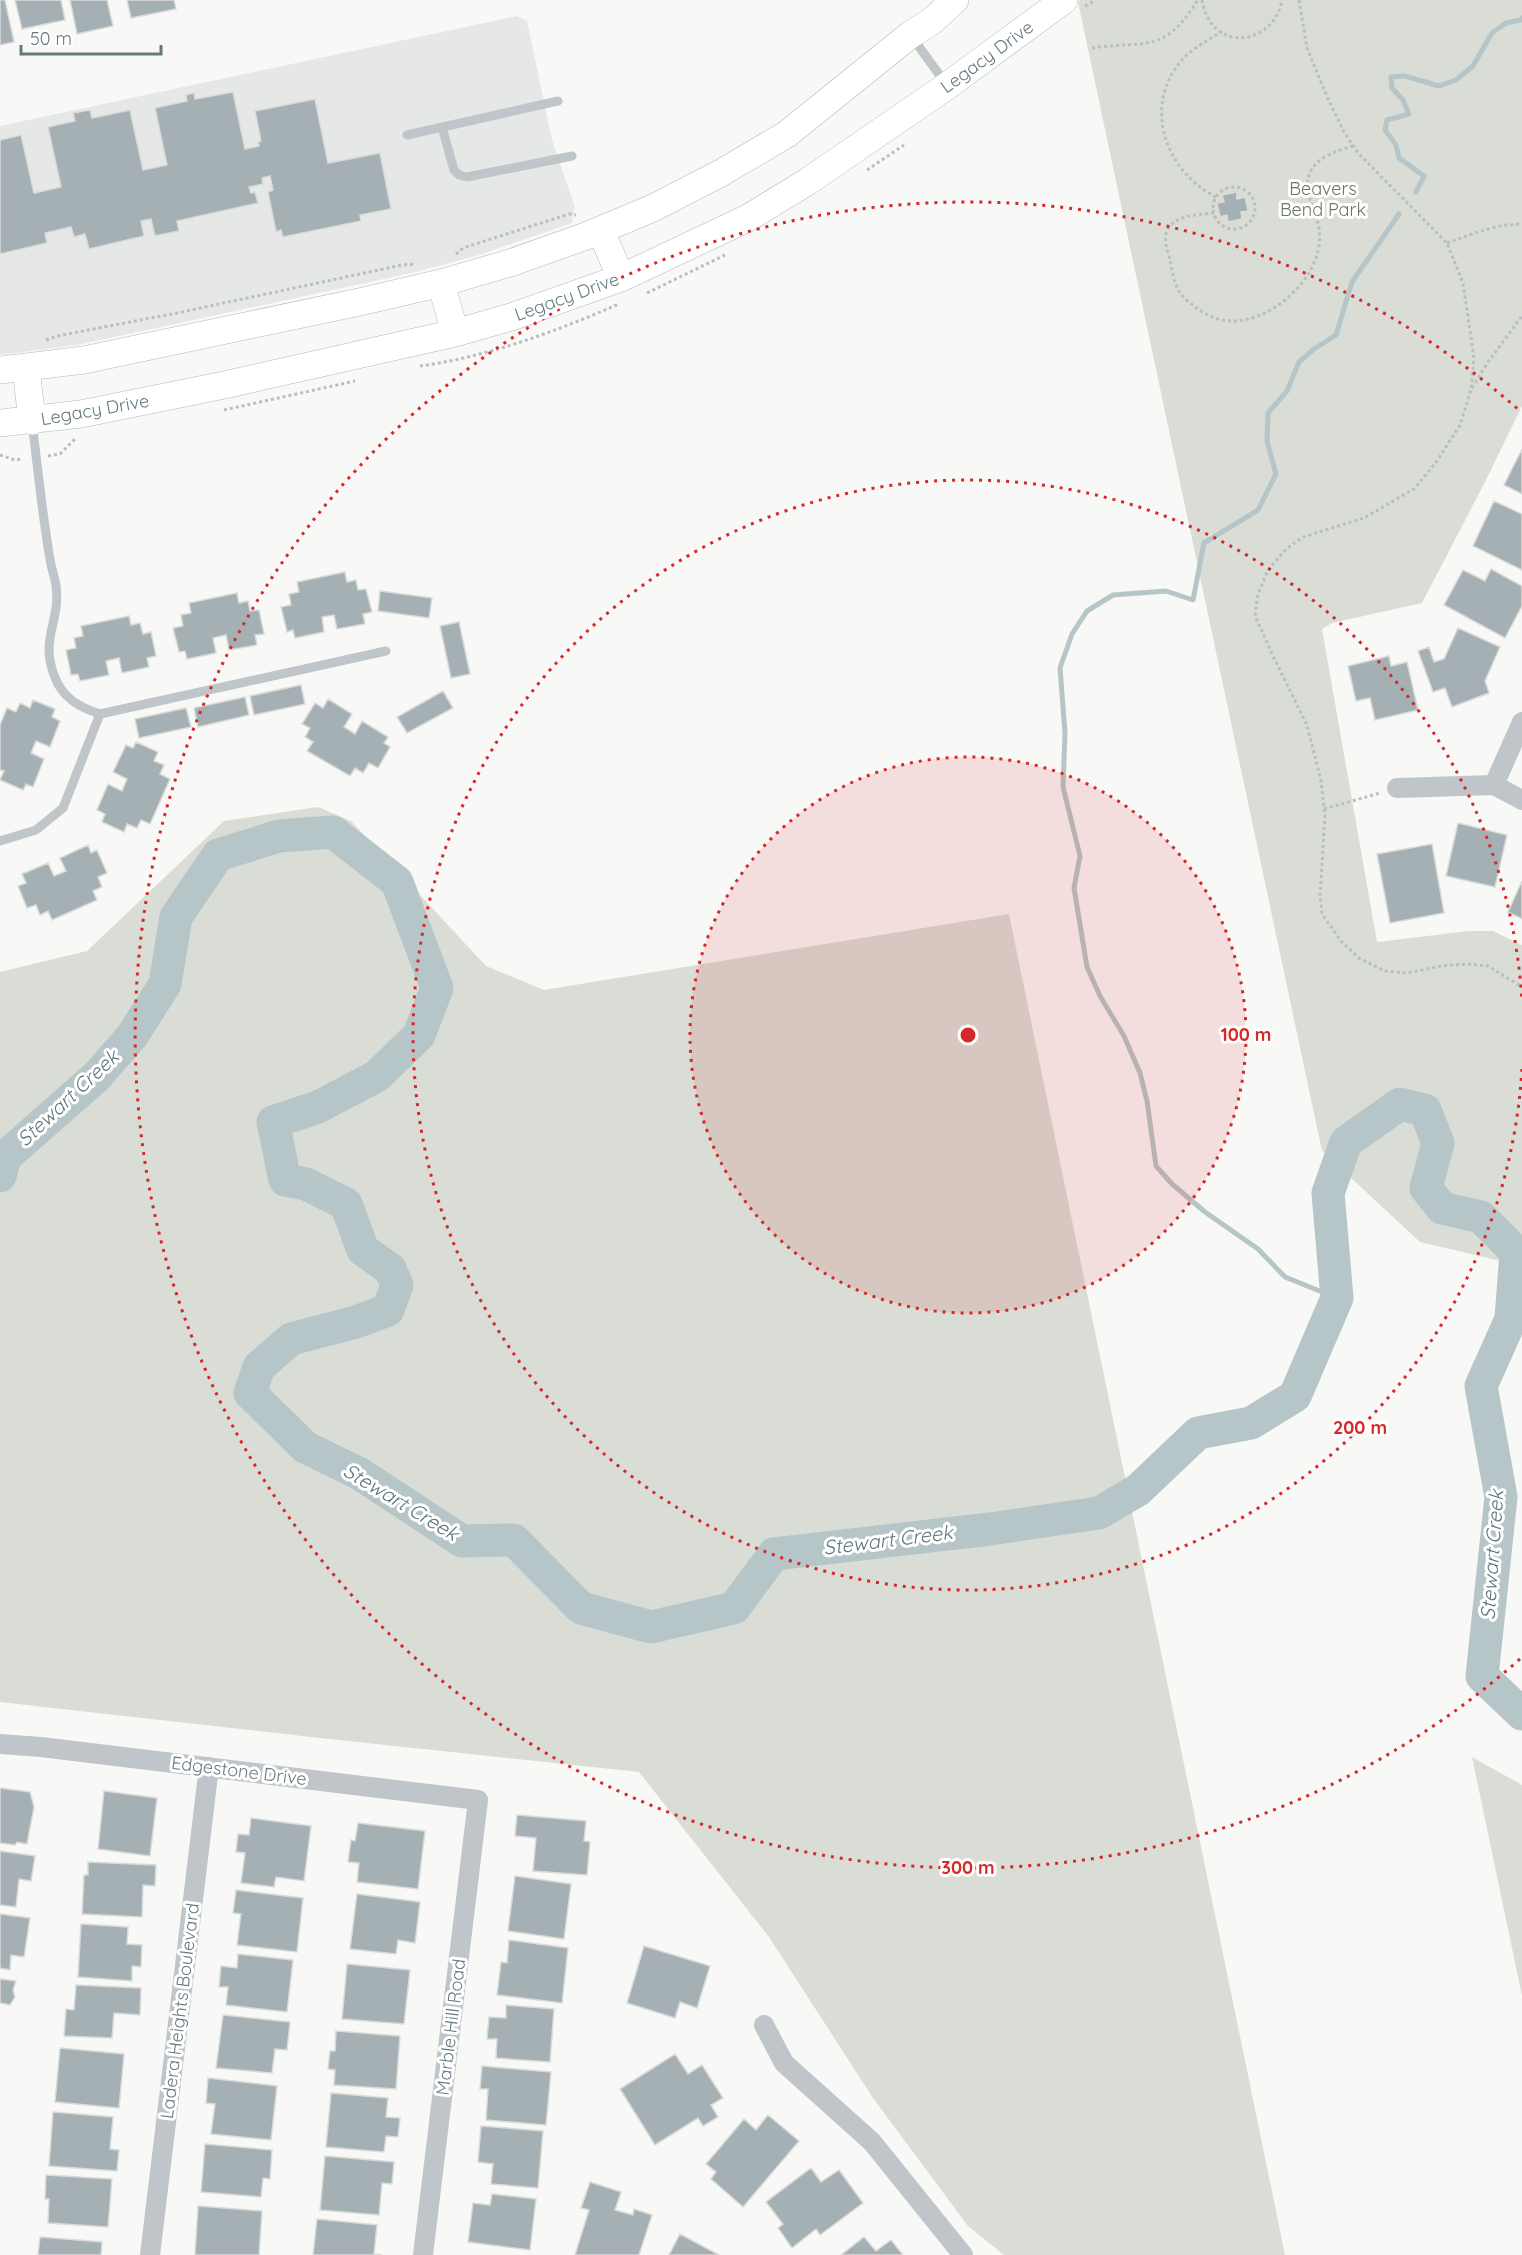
<svg xmlns="http://www.w3.org/2000/svg" width="1522" height="2255" font-family="Quicksand,sans-serif">
  <rect width="100%" height="100%" fill="#f8f8f6"/>
  <!-- built -->
  <path fill="#e6e8e7" d="M517 16 527 21 552 140 575 207 572 223 479 255 416 272 77 345 0 355V126Z"/>
  <!-- green -->
  <path fill="#d9ddd5" d="M1080 0H1522V406L1485 482 1422 603 1332 623 1322 629 1377 942 1469 931H1493L1522 945V1266L1420 1242 1322 1151 1078 2Z
    M318 807 351 821 486 966 544 990 1009 914 1285 2255H1004L968 2226 873 2098 769 1937 639 1772 320 1738 0 1702V972L87 951 224 821Z
    M1472 1757 1522 1785V1996Z"/>
  <g fill="none" stroke-linecap="round" stroke-linejoin="round">
    <!-- stream -->
    <path stroke="#b6c5c7" stroke-width="5" d="M1416 192 1424 176 1399 158 1396 145 1385 130 1387 120 1409 114 1403 100 1392 88 1391 77 1405 76 1439 86 1456 80 1473 66 1492 33 1506 23 1521 20 1522 18
      M1337 1298 1285 1277 1258 1249 1205 1212 1172 1184 1156 1166 1147 1101 1140 1073 1124 1036 1100 996 1087 967 1074 888 1080 856 1063 787 1065 733 1060 668 1072 634 1087 611 1113 595 1166 591 1193 600 1204 543 1258 510 1276 474 1267 441 1268 413 1287 391 1299 362 1314 349 1336 335 1352 282 1399 214"/>
    <!-- river -->
    <path stroke="#b6c5c7" stroke-width="33" d="M0 1176 5 1157 97 1076 132 1036 165 984 176 917 218 855 279 836 333 832 397 882 437 988 419 1035 377 1076 318 1107 273 1122 285 1180 306 1184 346 1204 363 1250 390 1269 397 1285 388 1310 356 1322 291 1339 259 1367 250 1393 305 1447 360 1474 462 1541 514 1540 581 1608 651 1627 734 1608 774 1554 990 1529 1099 1513 1138 1490 1198 1433 1251 1423 1295 1396 1337 1298 1328 1193 1346 1142 1400 1104 1425 1110 1438 1143 1426 1188 1442 1208 1481 1217 1516 1252 1511 1319 1481 1386 1501 1497 1482 1676 1522 1714"/>
  </g>
  <!-- building -->
  <path fill="#a4b0b3" stroke="#dadad8" stroke-width="1.5" d="M0 0H5L14 42 0 45Z
    M15 0H61L65 20 22 29Z
    M70 0H107L113 26 77 34Z
    M127 0H174L176 9 131 18Z
    M233 92 245 149 259 146 258 142 261 141 255 111 315 99 328 163 380 153 391 209 360 215 361 221 283 237 281 230 276 232 268 192 273 190 270 176 262 178 263 184 249 187 251 193 255 192 258 203 177 221 179 231 155 236 151 219 141 221 144 236 89 249 85 234 74 237 71 227 45 233 47 243 0 254V140L21 135 34 193 61 187 48 127 75 121 73 113 90 110 92 118 130 110 143 170 167 165 155 108 187 101 186 95 194 93 195 99Z
    M1237 192V199L1245 197 1248 211 1241 212 1242 219 1228 222 1227 215 1220 217 1217 203 1224 202 1222 195Z
    M1522 449V494L1504 485Z
    M1494 501 1522 514V570L1473 546Z
    M1491 569 1522 586V606L1505 638 1444 605 1463 570 1485 581Z
    M345 572 347 582 356 580 358 590 366 589 372 612 363 614 365 624 337 629 334 615 322 617 324 632 295 638 293 630 287 632 281 607 291 605 289 594 299 592 297 582Z
    M380 591 432 598 429 618 378 611Z
    M237 593 239 603 248 601 250 611 259 610 264 634 255 635 257 645 229 650 226 635 213 638 216 653 187 659 185 651 179 652 173 628 183 626 181 615 191 613 189 603Z
    M129 616 131 625 140 623 143 634 151 632 156 656 147 658 149 667 122 673 119 658 106 661 109 675 80 681 78 674 71 675 66 650 76 648 74 638 83 636 81 626Z
    M459 622 470 674 451 678 440 626Z
    M1458 628 1500 647 1485 681 1489 693 1452 707 1445 688 1433 692 1418 651 1429 647 1434 662 1444 659Z
    M1389 656 1391 666 1407 662 1418 710 1375 720 1370 698 1356 701 1348 666Z
    M301 685 305 704 254 715 250 696Z
    M443 691 453 708 407 733 397 717Z
    M245 697 249 715 198 727 194 708Z
    M328 699 352 714 344 727 355 734 362 721 388 737 384 743 390 747 378 768 369 763 363 773 355 768 350 776 307 751 313 742 305 737 310 728 302 724 315 703 323 708Z
    M33 700 55 709 52 717 60 721 50 747 36 741 31 753 44 759 33 787 26 784 23 790 0 780 4 771 0 770V725L7 708 16 712 20 703 30 708Z
    M186 708 191 727 139 738 135 719Z
    M136 742 158 752 154 761 164 765 160 774 170 779 150 824 141 820 137 828 127 824 124 832 102 822 105 814 97 810 108 784 122 791 127 779 113 772 126 745 133 748Z
    M1458 823 1507 835 1495 887 1446 876Z
    M1432 844 1444 913 1390 923 1377 854Z
    M88 845 91 853 97 850 107 873 98 877 102 887 93 891 97 900 52 920 48 911 40 915 36 905 27 908 18 886 26 883 22 874 48 863 54 876 66 871 60 858Z
    M1522 881V919L1508 912Z
    M0 1788 30 1792 34 1807 27 1844 17 1842 15 1845 0 1843Z
    M104 1791 157 1798 150 1856 98 1849Z
    M517 1815 586 1821 584 1841 590 1842 587 1875 533 1871 536 1838 515 1836Z
    M251 1818 311 1826 304 1881 276 1877 274 1887 241 1883 245 1853 236 1852 238 1834 249 1835Z
    M358 1823 425 1831 418 1889 357 1882 359 1863 348 1862 351 1840 355 1841Z
    M0 1851 35 1856 31 1881 19 1879 16 1907 0 1905Z
    M88 1862 156 1865 155 1886 143 1885 142 1917 82 1914 84 1875H88Z
    M515 1876 571 1884 564 1939 508 1931Z
    M236 1890 303 1898 297 1952 237 1945 241 1914 233 1913Z
    M357 1894 420 1902 415 1943 398 1940 396 1954 350 1949Z
    M0 1914 30 1918 24 1957 11 1955 10 1970 0 1968Z
    M81 1924 128 1927 127 1944 142 1945 141 1967 132 1966V1981L78 1977Z
    M509 1940 568 1948 562 2003 497 1995 501 1962 507 1963Z
    M644 1946 710 1966 697 2008 680 2002 675 2018 627 2003Z
    M238 1954 293 1960 287 2012 226 2005 228 1987H219L221 1966 237 1968Z
    M347 1964 410 1970 404 2024 342 2019Z
    M0 1979 16 1981 13 1990 15 1997 10 2005 0 2003Z
    M76 1985 141 1988 140 2015 114 2013 112 2038 64 2036 66 2009 74 2010Z
    M506 2005 554 2009 550 2062 496 2058 497 2039H487L489 2017 506 2018Z
    M223 2015 290 2022 287 2050 275 2049 272 2073 216 2068Z
    M336 2031 400 2036 396 2089 334 2085 335 2070 328 2069 330 2051H335Z
    M60 2048 124 2054 119 2108 55 2102Z
    M675 2054 688 2074 702 2065 723 2098 711 2105 718 2117 703 2126 698 2118 655 2145 620 2089Z
    M482 2066 551 2072 546 2125 486 2120 488 2089H480Z
    M208 2078 277 2086 271 2140 211 2134 215 2104 206 2103Z
    M331 2093 388 2098 386 2117 400 2118 398 2137 386 2136 384 2152 326 2147Z
    M53 2112 113 2117 110 2149 119 2150 117 2171 49 2166Z
    M768 2115 799 2141 743 2207 711 2179 716 2172 706 2164 744 2119 756 2130Z
    M481 2126 543 2131 538 2188 491 2184 493 2164 478 2162Z
    M205 2144 272 2150 270 2179 263 2178 261 2197 201 2192Z
    M325 2156 394 2162 392 2184 382 2183 379 2215 320 2210Z
    M811 2168 821 2182 839 2170 863 2203 820 2235 816 2229 792 2248 778 2228 783 2224 766 2202Z
    M46 2175 112 2179 108 2227 48 2223 49 2199H45Z
    M590 2182 621 2192 615 2210 633 2215 634 2209 652 2215 639 2255H575L589 2210 581 2208Z
    M492 2194 536 2199 530 2250 468 2242 473 2203 490 2205Z
    M198 2206 262 2211 259 2255H195Z
    M317 2219 377 2225 374 2254 382 2255H313Z
    M680 2234 719 2255H669Z
    M40 2237 102 2242 101 2255H38Z
    M864 2237 876 2251 891 2240 903 2255H841Z"/>
  <g fill="none" stroke-linecap="round" stroke-linejoin="round">
    <!-- secondary casing -->
    <g stroke="#b0b8bb" stroke-width="28">
      <path id="secondary" d="M601 231 621 278
        M441 283 455 333
        M26 368 32 421
        M0 370 84 360 364 301 441 283 510 263 586 236 653 208 721 173 787 134 910 35 932 21 955 0
        M0 423 81 414 224 385 455 333 511 317 621 278 748 218 807 182 947 86 1064 0"/>
    </g>
    <!-- path -->
    <path stroke="#babec0" stroke-width="3" stroke-dasharray="3 3" stroke-linecap="butt" d="M1202 0C1203 4 1204 10 1206 14 1223 53 1275 41 1282 0
      M1299 0 1307 48 1328 99 1344 132 1358 153 1447 243 1463 283 1474 358 1471 390 1460 425 1437 461 1414 489 1364 518 1303 537 1286 549 1268 570 1258 594 1255 616 1275 660 1307 725 1321 781 1325 816 1320 896 1322 914 1341 941 1359 958 1385 971 1408 973 1441 966 1467 964 1488 966 1522 987
      M1085 6 1096 0
      M1092 48C1146 40 1164 55 1197 1L1200 0
      M867 170 904 145
      M1213 208a21 21 0 1 1 42 0a21 21 0 1 1-42 0Z
      M1216 197C1166 172 1142 107 1181 61 1192 48 1208 41 1222 31
      M1214 213C1200 215 1182 214 1171 225 1161 234 1167 249 1170 260 1172 269 1174 282 1178 290 1182 297 1189 302 1194 306 1214 322 1235 325 1258 316 1291 303 1325 266 1319 228 1316 211 1303 192 1309 175 1315 157 1337 151 1353 146
      M1447 243C1472 234 1496 224 1522 224
      M456 254 463 248 569 214 576 215
      M647 293 725 255
      M46 340 57 336 177 313 402 265 415 264
      M420 366C487 357 557 331 619 304
      M1472 388 1488 362 1522 316
      M224 410 355 381
      M0 455 15 460 23 459
      M48 456 60 454 76 438
      M1324 809 1380 793"/>
    <!-- lane -->
    <path stroke="#bfc5c8" stroke-width="9" d="M912 37 946 84
      M442 127 454 170 459 175 467 177 572 156
      M407 135 558 101
      M100 714 386 651
      M0 841 36 830 63 808 100 714C79 707 62 698 54 675 40 638 61 620 56 586 55 577 51 568 50 559 42 514 38 468 32 423"/>
    <!-- street -->
    <path stroke="#bfc5c8" stroke-width="20" d="M1494 785 1522 722
      M1397 788 1494 785 1522 800
      M0 1744 41 1747 478 1800 423 2255
      M764 2025 784 2063 872 2142 963 2255
      M150 2255 209 1767"/>
    <!-- secondary -->
    <use href="#secondary" stroke="#fff" stroke-width="27"/>
  </g>
  <!-- distance rings -->
  <circle cx="968" cy="1035" r="278" fill="#d62828" fill-opacity=".12"/>
  <g fill="none" stroke="#d62828" stroke-width="3" stroke-dasharray="3 6">
    <circle cx="968" cy="1035" r="278"/>
    <path d="M1522 1069A555 555 0 1 1 1522 1001"/>
    <path d="M1520 1659A833 833 0 1 1 1520 411"/>
  </g>
  <g text-anchor="middle" stroke-width="6" stroke-linejoin="round" paint-order="stroke">
    <!-- street labels -->
    <g font-size="18" fill="#657980" stroke="#fff">
      <text transform="translate(987 57) rotate(-36)" y="6">Legacy Drive</text>
      <text transform="translate(567 297) rotate(-20)" y="6">Legacy Drive</text>
      <text transform="translate(95 410) rotate(-10)" y="6">Legacy Drive</text>
      <text transform="translate(239 1771) rotate(7)" y="6">Edgestone Drive</text>
      <text transform="translate(180 2011) rotate(-83)" y="6">Ladera Heights Boulevard</text>
      <text transform="translate(451 2027) rotate(-83)" y="6">Marble Hill Road</text>
    </g>
    <!-- park labels -->
    <g font-size="18" fill="#6a7863" stroke="#fff">
      <text x="1323" y="195">Beavers<tspan x="1323" dy="21">Bend Park</tspan></text>
    </g>
    <!-- water labels -->
    <g font-size="20" font-style="italic" fill="#5f777a" stroke="#fff">
      <text transform="translate(68 1098) rotate(-43)" y="7">Stewart Creek</text>
      <text transform="translate(401 1502) rotate(31)" y="7">Stewart Creek</text>
      <text transform="translate(888 1540) rotate(-7)" y="7">Stewart Creek</text>
      <text transform="translate(1492 1555) rotate(-86)" y="7">Stewart Creek</text>
    </g>
  </g>
  <circle cx="968" cy="1035" r="9" fill="#d62828" stroke="#fff" stroke-width="3"/>
  <g font-size="18" text-anchor="middle" font-weight="bold" fill="#d62828" stroke="#fff" stroke-width="6" stroke-linejoin="round" paint-order="stroke">
    <text x="1246" y="1041">100 m</text>
    <text x="1360" y="1434">200 m</text>
    <text x="968" y="1874">300 m</text>
  </g>
  <!-- scale -->
  <path d="M21 45v9h140v-9" fill="none" stroke="#657980" stroke-width="3"/>
  <text x="30" y="45" font-size="18" fill="#657980" stroke="#ffffff" stroke-width="4.5" paint-order="stroke">50 m</text>
</svg>
